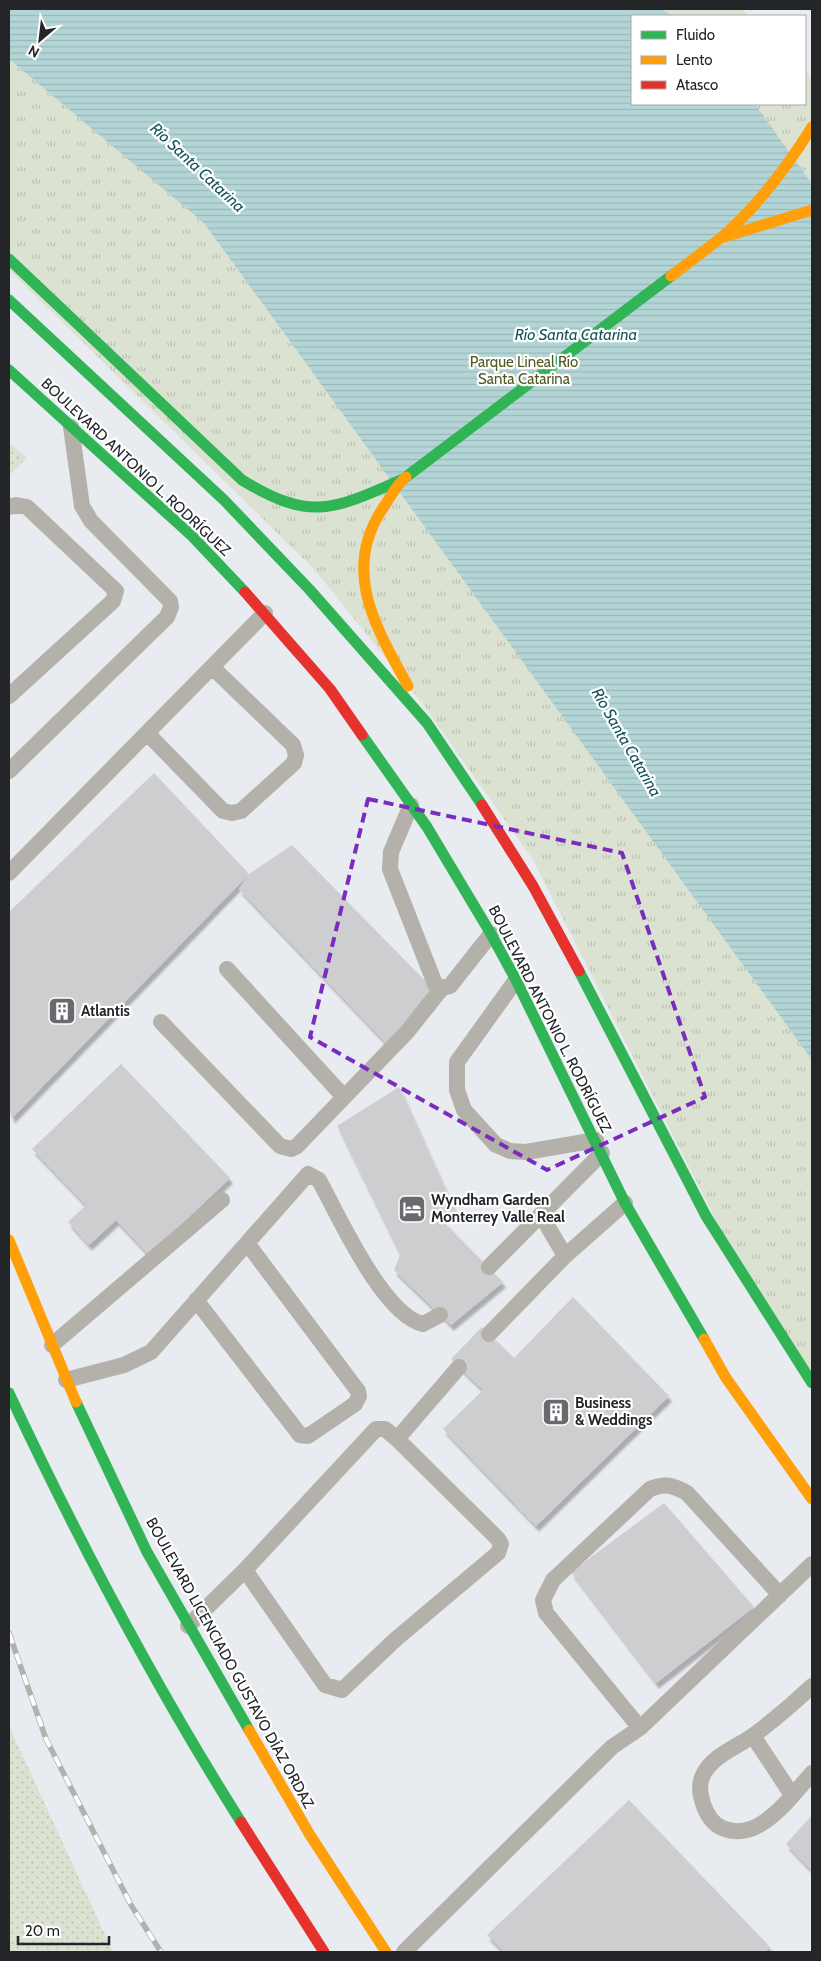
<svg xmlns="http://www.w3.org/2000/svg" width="821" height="1961" font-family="Cabin,sans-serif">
  <defs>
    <pattern id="grass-dots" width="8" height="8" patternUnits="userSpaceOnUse" patternTransform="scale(1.25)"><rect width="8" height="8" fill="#dce2d1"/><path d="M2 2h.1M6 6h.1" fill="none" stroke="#bcc2b3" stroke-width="1.8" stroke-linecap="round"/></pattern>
    <pattern id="park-tufts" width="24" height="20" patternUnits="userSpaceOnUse" patternTransform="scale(1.25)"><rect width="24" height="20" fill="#dce2d1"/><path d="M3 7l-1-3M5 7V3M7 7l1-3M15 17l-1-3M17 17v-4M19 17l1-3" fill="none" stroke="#bcc2b3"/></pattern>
    <pattern id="water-rules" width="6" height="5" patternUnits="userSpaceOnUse" patternTransform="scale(1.25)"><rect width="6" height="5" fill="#b4d5d6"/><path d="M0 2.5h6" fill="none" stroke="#9ab7b8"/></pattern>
    <filter id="shadow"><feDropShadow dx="3" dy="5.5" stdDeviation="1" flood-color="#0004"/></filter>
  </defs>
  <rect width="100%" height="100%" fill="#e8ebef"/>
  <!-- grass -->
  <path fill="url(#grass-dots)" d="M9 443 27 458 9 475Z
    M9 1726 113 1952H9Z"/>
  <!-- park -->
  <path fill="url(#park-tufts)" d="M9 9H742L749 16H632V104H805V71L812 78V1376L742 1271 533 860 422 703 313 568 9 270Z"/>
  <!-- water -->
  <path fill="url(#water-rules)" d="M9 9H662L673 16H632V104H755L812 184V1060L204 223 9 59Z"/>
  <!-- building -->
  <path fill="#ceced0" filter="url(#shadow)" d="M154 773 249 874 12 1118 9 1110V912Z
    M292 845 437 993 388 1045 239 889 249 874Z
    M121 1064 230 1178 149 1255 116 1220 89 1245 68 1222 86 1205 32 1149Z
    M399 1087 455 1211 437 1215 503 1282 451 1325 394 1270 400 1255 337 1126Z
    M573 1297 669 1396 536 1526 443 1429 483 1390 451 1359 482 1327 514 1358Z
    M664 1503 754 1607 656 1683 571 1572Z
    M629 1800 770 1947 765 1952H504L487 1935Z
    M812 1815V1871L786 1844Z"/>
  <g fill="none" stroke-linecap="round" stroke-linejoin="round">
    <!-- lane -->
    <path stroke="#b3b1a9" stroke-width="16" d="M9 507 16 505 27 507 116 591 113 601 9 696
      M147 733 223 811 232 813 241 811 294 763 296 755 293 745 212 667
      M9 771 167 617 171 607 170 601 91 521 82 506 71 427
      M411 805 391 852 390 869 435 984 442 988 450 986 491 934
      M9 873 265 613
      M227 969 344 1097
      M516 980 457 1062V1090L464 1110 496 1145 510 1151 526 1152 596 1140
      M161 1022 280 1146 291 1149 297 1146 407 1032 442 988
      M541 1215 565 1256
      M489 1267 602 1153
      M196 1300 300 1435 308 1436 355 1404 359 1396 358 1391 247 1243
      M489 1334 565 1256 625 1203
      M52 1345 222 1200
      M66 1380 124 1365 151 1352 308 1174 319 1180C338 1215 383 1315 423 1324L440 1315
      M245 1570 325 1685 342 1690 396 1639 498 1553 501 1544 498 1539 397 1439
      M188 1626 245 1570 376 1429H385L397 1439 459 1367
      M812 1686C794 1703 774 1720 754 1735 737 1747 713 1755 703 1775 697 1787 701 1800 706 1811 717 1835 744 1836 764 1822 782 1810 798 1789 812 1773
      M640 1728 546 1613 543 1600 553 1580 650 1489C665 1483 673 1485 687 1493L780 1595
      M753 1736 792 1795
      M404 1952 612 1747 640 1728 812 1564"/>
    <!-- fast -->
    <path stroke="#30b455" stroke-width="11" d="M9 259 242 480C311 522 333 510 403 479
      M9 300 224 500 309 589 427 723 482 805
      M9 370 192 536 245 592
      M406 477 671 276
      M362 735 427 827 491 934 516 980 625 1203 704 1339
      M579 971 706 1216 812 1383
      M9 1393C78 1540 154 1684 241 1822
      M76 1402 147 1552 249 1730"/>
    <!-- slow -->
    <path stroke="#ff9f0a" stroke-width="11" d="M724 237 812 210
      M671 276C688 263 706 250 723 236 759 205 787 167 812 127
      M406 477C397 484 391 496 385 505 340 569 375 626 408 686
      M9 1240 76 1402
      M704 1339 726 1378 812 1499
      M249 1730 310 1835 386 1952"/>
    <!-- jam -->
    <path stroke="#e5322d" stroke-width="11" d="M245 592 330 689 362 735
      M482 805 533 886 579 971
      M241 1822 324 1952"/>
    <!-- rail casing -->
    <g stroke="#b1b1af" stroke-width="5.5">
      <path id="rail" d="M9 1633 46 1739 131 1905 161 1952"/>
    </g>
    <!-- rail -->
    <use href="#rail" stroke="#fff" stroke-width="4" stroke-dasharray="11" stroke-linecap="butt"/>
  </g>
  <!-- marked area -->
  <path fill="none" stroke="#7b2cbf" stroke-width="4" stroke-dasharray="10 6" stroke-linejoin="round" d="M368 799 622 853 705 1097 547 1170 310 1037Z"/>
  <!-- icons -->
  <defs>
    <g id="building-square" transform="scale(1.4375)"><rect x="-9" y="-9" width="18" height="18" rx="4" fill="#686a6e" stroke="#fff"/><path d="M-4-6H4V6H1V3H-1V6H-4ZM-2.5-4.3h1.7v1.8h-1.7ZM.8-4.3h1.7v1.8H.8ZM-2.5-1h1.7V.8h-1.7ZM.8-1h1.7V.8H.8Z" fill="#fff"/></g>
    <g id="hotel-square" transform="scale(1.4375)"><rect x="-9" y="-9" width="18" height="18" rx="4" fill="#686a6e" stroke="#fff"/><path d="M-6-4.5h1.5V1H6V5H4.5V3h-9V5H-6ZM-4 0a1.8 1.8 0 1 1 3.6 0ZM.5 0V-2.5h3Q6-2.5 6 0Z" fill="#fff"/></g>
  </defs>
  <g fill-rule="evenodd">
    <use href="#building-square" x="62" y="1011"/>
    <use href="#hotel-square" x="412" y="1209"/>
    <use href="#building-square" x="556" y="1412"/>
  </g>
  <g text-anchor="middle" stroke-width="4.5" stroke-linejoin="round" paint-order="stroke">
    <!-- park labels -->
    <g font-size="15" fill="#505924" stroke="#fff">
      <text x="524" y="367">Parque Lineal Río<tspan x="524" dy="17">Santa Catarina</tspan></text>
    </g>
    <!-- street labels -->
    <g font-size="15" fill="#232528" stroke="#fff">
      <text transform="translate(136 467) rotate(43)" y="5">BOULEVARD ANTONIO L. RODRÍGUEZ</text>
      <text transform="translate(550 1019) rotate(63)" y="5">BOULEVARD ANTONIO L. RODRÍGUEZ</text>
      <text transform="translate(230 1663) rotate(61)" y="5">BOULEVARD LICENCIADO GUSTAVO DÍAZ ORDAZ</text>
    </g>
    <!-- poi labels -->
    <g font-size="15" font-weight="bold" fill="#232528" stroke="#fff" text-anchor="start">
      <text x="81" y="1016">Atlantis</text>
      <text x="431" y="1205">Wyndham Garden<tspan x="431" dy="17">Monterrey Valle Real</tspan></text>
      <text x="575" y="1408">Business<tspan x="575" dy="17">&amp; Weddings</tspan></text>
    </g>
    <!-- water labels -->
    <g font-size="16" font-style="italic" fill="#155556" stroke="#fff">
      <text transform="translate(198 167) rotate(43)" y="6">Río Santa Catarina</text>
      <text x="576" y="340">Río Santa Catarina</text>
      <text transform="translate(627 742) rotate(60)" y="6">Río Santa Catarina</text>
    </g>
  </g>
  <!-- border -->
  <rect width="821" height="1961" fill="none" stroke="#232528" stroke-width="20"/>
  <!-- legend -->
  <rect x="631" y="15" width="175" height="90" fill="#ffffff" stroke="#a7a8a9"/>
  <rect x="641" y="31" width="25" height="8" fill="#30b455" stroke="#a7a8a9"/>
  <text x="676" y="40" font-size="15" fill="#232528">Fluido</text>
  <rect x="641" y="56" width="25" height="8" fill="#ff9f0a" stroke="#a7a8a9"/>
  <text x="676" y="65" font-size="15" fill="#232528">Lento</text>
  <rect x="641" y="81" width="25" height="8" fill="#e5322d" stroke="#a7a8a9"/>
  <text x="676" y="90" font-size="15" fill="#232528">Atasco</text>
  <!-- north arrow -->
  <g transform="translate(40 40) rotate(208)" stroke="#ffffff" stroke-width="4" paint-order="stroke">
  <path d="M0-4L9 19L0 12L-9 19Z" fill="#232528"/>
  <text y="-8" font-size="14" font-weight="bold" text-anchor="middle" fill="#232528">N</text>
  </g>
  <!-- scale -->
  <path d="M18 1936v8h91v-8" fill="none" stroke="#232528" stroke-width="2.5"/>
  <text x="25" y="1936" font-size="15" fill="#232528" stroke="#ffffff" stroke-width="4" paint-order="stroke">20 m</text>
</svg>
